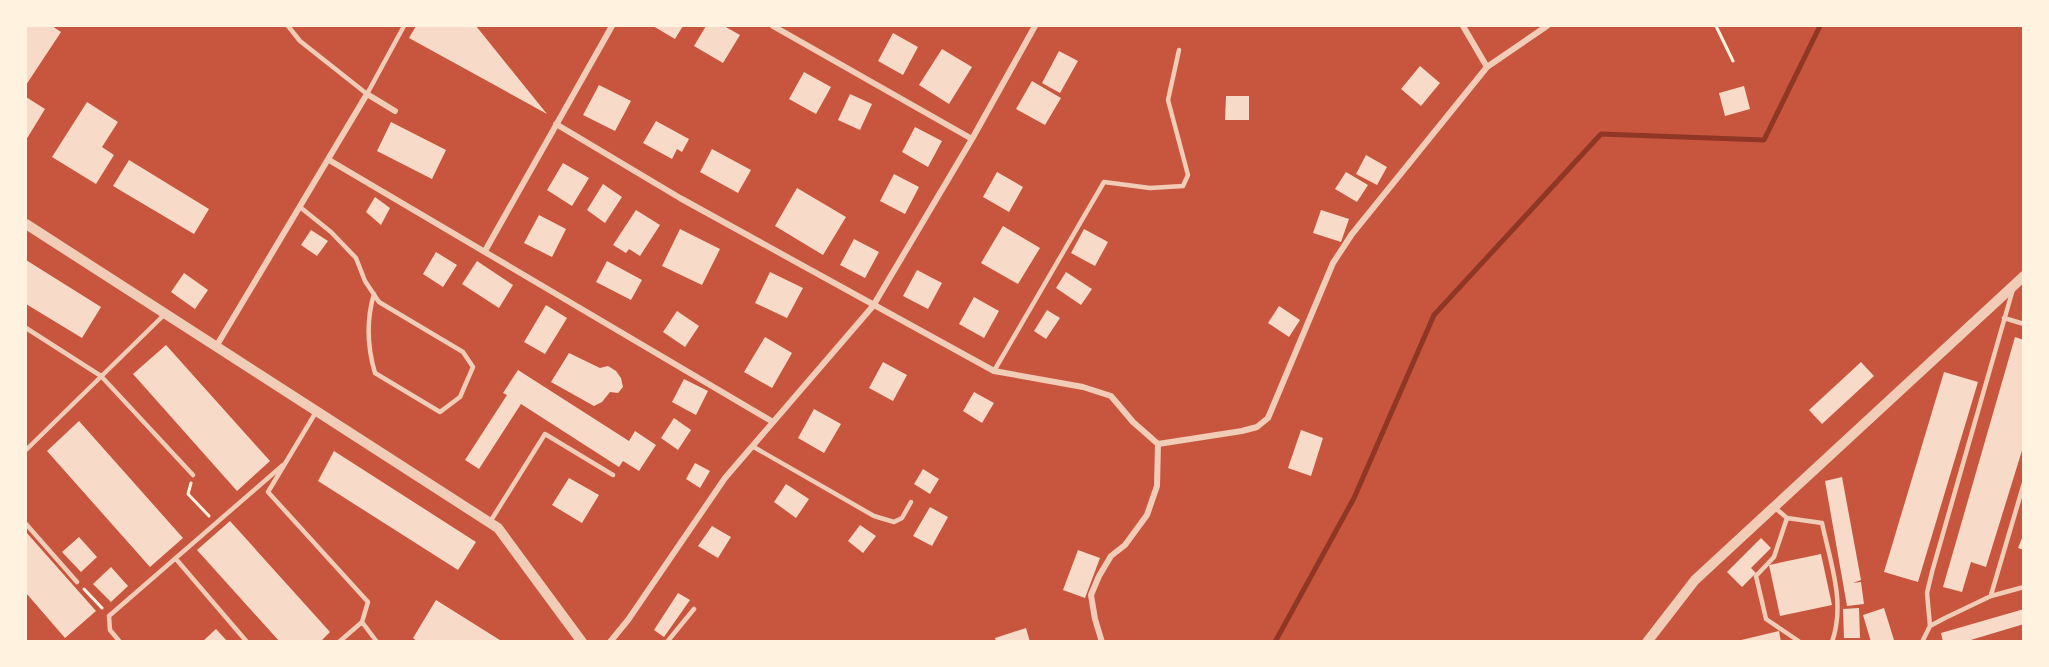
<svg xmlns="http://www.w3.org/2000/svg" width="2049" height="667" font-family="Rubik,sans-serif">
  <rect width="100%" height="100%" fill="#c8553d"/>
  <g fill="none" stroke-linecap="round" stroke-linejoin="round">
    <!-- stream -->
    <path stroke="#8f3625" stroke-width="5" d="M1275 642 1354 498 1434 315 1601 134 1764 140 1820 26"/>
  </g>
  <!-- building -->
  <path fill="#f7dbc8" d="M26 26H52L61 32 26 85Z
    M416 26H476L547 114 409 38Z
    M653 26H683L675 39Z
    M706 26H724L740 35 723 63 694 46Z
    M893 33 918 47 903 75 878 61Z
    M942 49 972 67 949 104 919 85Z
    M1059 51 1078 61 1060 93 1042 83Z
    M1420 66 1440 83 1421 106 1401 89Z
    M804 72 831 87 816 114 789 99Z
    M1032 81 1061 98 1045 125 1016 109Z
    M599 85 631 101 615 131 583 115Z
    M1744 86 1750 109 1725 116 1719 93Z
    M850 94 872 104 860 130 838 120Z
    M1226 96H1249V120H1225Z
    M26 97 45 109 26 140Z
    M87 102 118 122 102 147 114 155 96 184 52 157Z
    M656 121 689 139 682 152 677 149 672 159 643 143Z
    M391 122 446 150 432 179 377 151Z
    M915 127 942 141 928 167 902 152Z
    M712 149 751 170 738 193 700 172Z
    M1366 155 1387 167 1377 185 1356 174Z
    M129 160 209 209 194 234 113 186Z
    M563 163 589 178 572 206 547 190Z
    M997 172 1023 187 1009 212 983 197Z
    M1346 172 1368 185 1357 202 1335 189Z
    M894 174 919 187 905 214 880 201Z
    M603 184 622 197 605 223 587 210Z
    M797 188 846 217 823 255 775 226Z
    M375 197 390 208 381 225 366 212Z
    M636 210 660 225 640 256 629 249 626 253 613 245Z
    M1321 210 1349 219 1341 242 1313 233Z
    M539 215 566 229 552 257 524 243Z
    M1003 226 1040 248 1018 284 981 263Z
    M680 229 720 249 702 285 662 266Z
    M1084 229 1108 242 1095 266 1071 253Z
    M311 230 328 241 317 256 301 245Z
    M854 239 879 252 865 278 840 265Z
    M436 252 457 265 443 287 423 274Z
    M26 260 101 307 82 338 26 304Z
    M477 261 513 285 499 308 462 284Z
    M607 261 642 280 631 300 596 282Z
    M917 270 942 283 928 309 903 296Z
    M770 272 803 288 787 318 755 303Z
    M1066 272 1092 289 1081 305 1056 288Z
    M184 273 208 290 195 309 171 292Z
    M974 297 999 311 984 338 959 324Z
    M546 305 567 318 545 354 524 342Z
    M1279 306 1300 320 1289 337 1268 323Z
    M1047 310 1060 318 1046 339 1034 331Z
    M677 311 699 326 685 347 663 332Z
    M765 337 792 353 772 388 744 372Z
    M2015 337 2024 340V444L1986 567 1971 562 1962 592 1943 587Z
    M166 345 270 461 237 491 133 374Z
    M569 353 600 368 608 366 616 371 621 378 623 387 618 393 610 392 602 402 594 406 551 382Z
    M883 362 907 375 893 401 869 388Z
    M1861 362 1874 376 1822 424 1809 410Z
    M518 370 629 441 635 431 656 445 639 471 623 461 619 467 521 404 479 469 465 460 507 395 503 393Z
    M1944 372 1978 382 1918 582 1884 572Z
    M684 379 708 391 696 415 672 402Z
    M974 392 994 403 982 423 963 411Z
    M814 409 841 424 824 453 798 438Z
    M674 418 691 430 678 450 661 438Z
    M79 421 183 538 150 567 47 451Z
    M1301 430 1323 438 1311 476 1288 468Z
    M334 451 476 542 458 570 318 481Z
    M695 463 710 471 700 488 686 479Z
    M923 469 939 479 930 494 914 484Z
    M1842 477 1861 580 1853 583 1861 582 1864 604 1847 606 1825 481Z
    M569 478 599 495 582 523 552 505Z
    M786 484 809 499 796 518 774 502Z
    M930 507 948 517 932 546 913 536Z
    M230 521 330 632 320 642H280L197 550Z
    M860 525 876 536 863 553 848 541Z
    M712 526 731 537 718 558 698 546Z
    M26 532 96 611 65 638 26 593Z
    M2024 533V550L2018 548Z
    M79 537 97 557 81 572 62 552Z
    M1761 538 1771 548 1751 568 1756 573 1742 587 1727 572Z
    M1078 550 1100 558 1085 598 1063 590Z
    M1821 554 1832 605 1780 616 1769 565Z
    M111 567 128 586 111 602 93 584Z
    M678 593 690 600 664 637 654 630Z
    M436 600 503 642H418L413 638Z
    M1859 608 1860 638H1844L1843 609Z
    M1884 608 1894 640 1871 642 1863 615Z
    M2024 609V624L1964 642H1943L1941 633Z
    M1026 628 1030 642H996L995 638Z
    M216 629 228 642H202Z
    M1779 631 1781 642H1737V641Z"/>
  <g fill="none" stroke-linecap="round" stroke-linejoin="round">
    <!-- path -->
    <path stroke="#fff3e0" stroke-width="3" d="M1716 26 1733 61
      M191 483 188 494 209 516
      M84 589 102 608"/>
    <!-- service -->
    <path stroke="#f1ccb7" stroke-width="4.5" d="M288 26 300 41 367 94 404 26
      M300 207 331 232 356 258 365 281 379 302 463 352 473 367 460 397 440 412 375 373C367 346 366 321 374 294
      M2004 318 2024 324
      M26 328 101 376 193 475
      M994 371 1104 182 1150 188 1183 186 1188 175 1168 100 1179 50
      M316 412 268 492 368 602 362 622 339 642
      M752 446 874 516 894 522 902 518 911 502
      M26 450 166 313
      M1774 507 1787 518 1774 557 1756 576 1766 619 1800 642
      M1787 518 1822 523C1830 561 1846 603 1832 642
      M490 522 545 434 613 475
      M26 524 77 582
      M176 559 247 642
      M1991 595 2024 483
      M362 622 377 642
      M1930 626 1927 593 1932 572 2013 289
      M120 642 110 630 109 616 283 465
      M667 642 694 609
      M1922 642 1930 626 1945 618 1991 596 2024 587"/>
    <!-- minor -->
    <path stroke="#f1ccb7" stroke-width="6" d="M773 26 972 139
      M1463 26 1487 67
      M556 124 680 198 994 371 1083 387 1111 396 1133 422 1158 444
      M329 160 773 422
      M485 251 612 26
      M217 345 367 94 395 111
      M1158 444 1242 431 1257 427 1268 418 1333 263 1352 234 1487 67 1547 26
      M610 642 628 620 725 478 873 306 972 139 1035 26
      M1102 642 1095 619 1091 595 1099 576 1111 556 1125 545 1147 515 1157 486 1158 444"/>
    <!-- tertiary -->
    <path stroke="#f1ccb7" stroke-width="10" d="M26 224 498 528 582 642
      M1647 642 1695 580 2024 276"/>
  </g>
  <!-- border -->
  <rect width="2049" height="667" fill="none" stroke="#fff3e0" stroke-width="54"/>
</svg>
